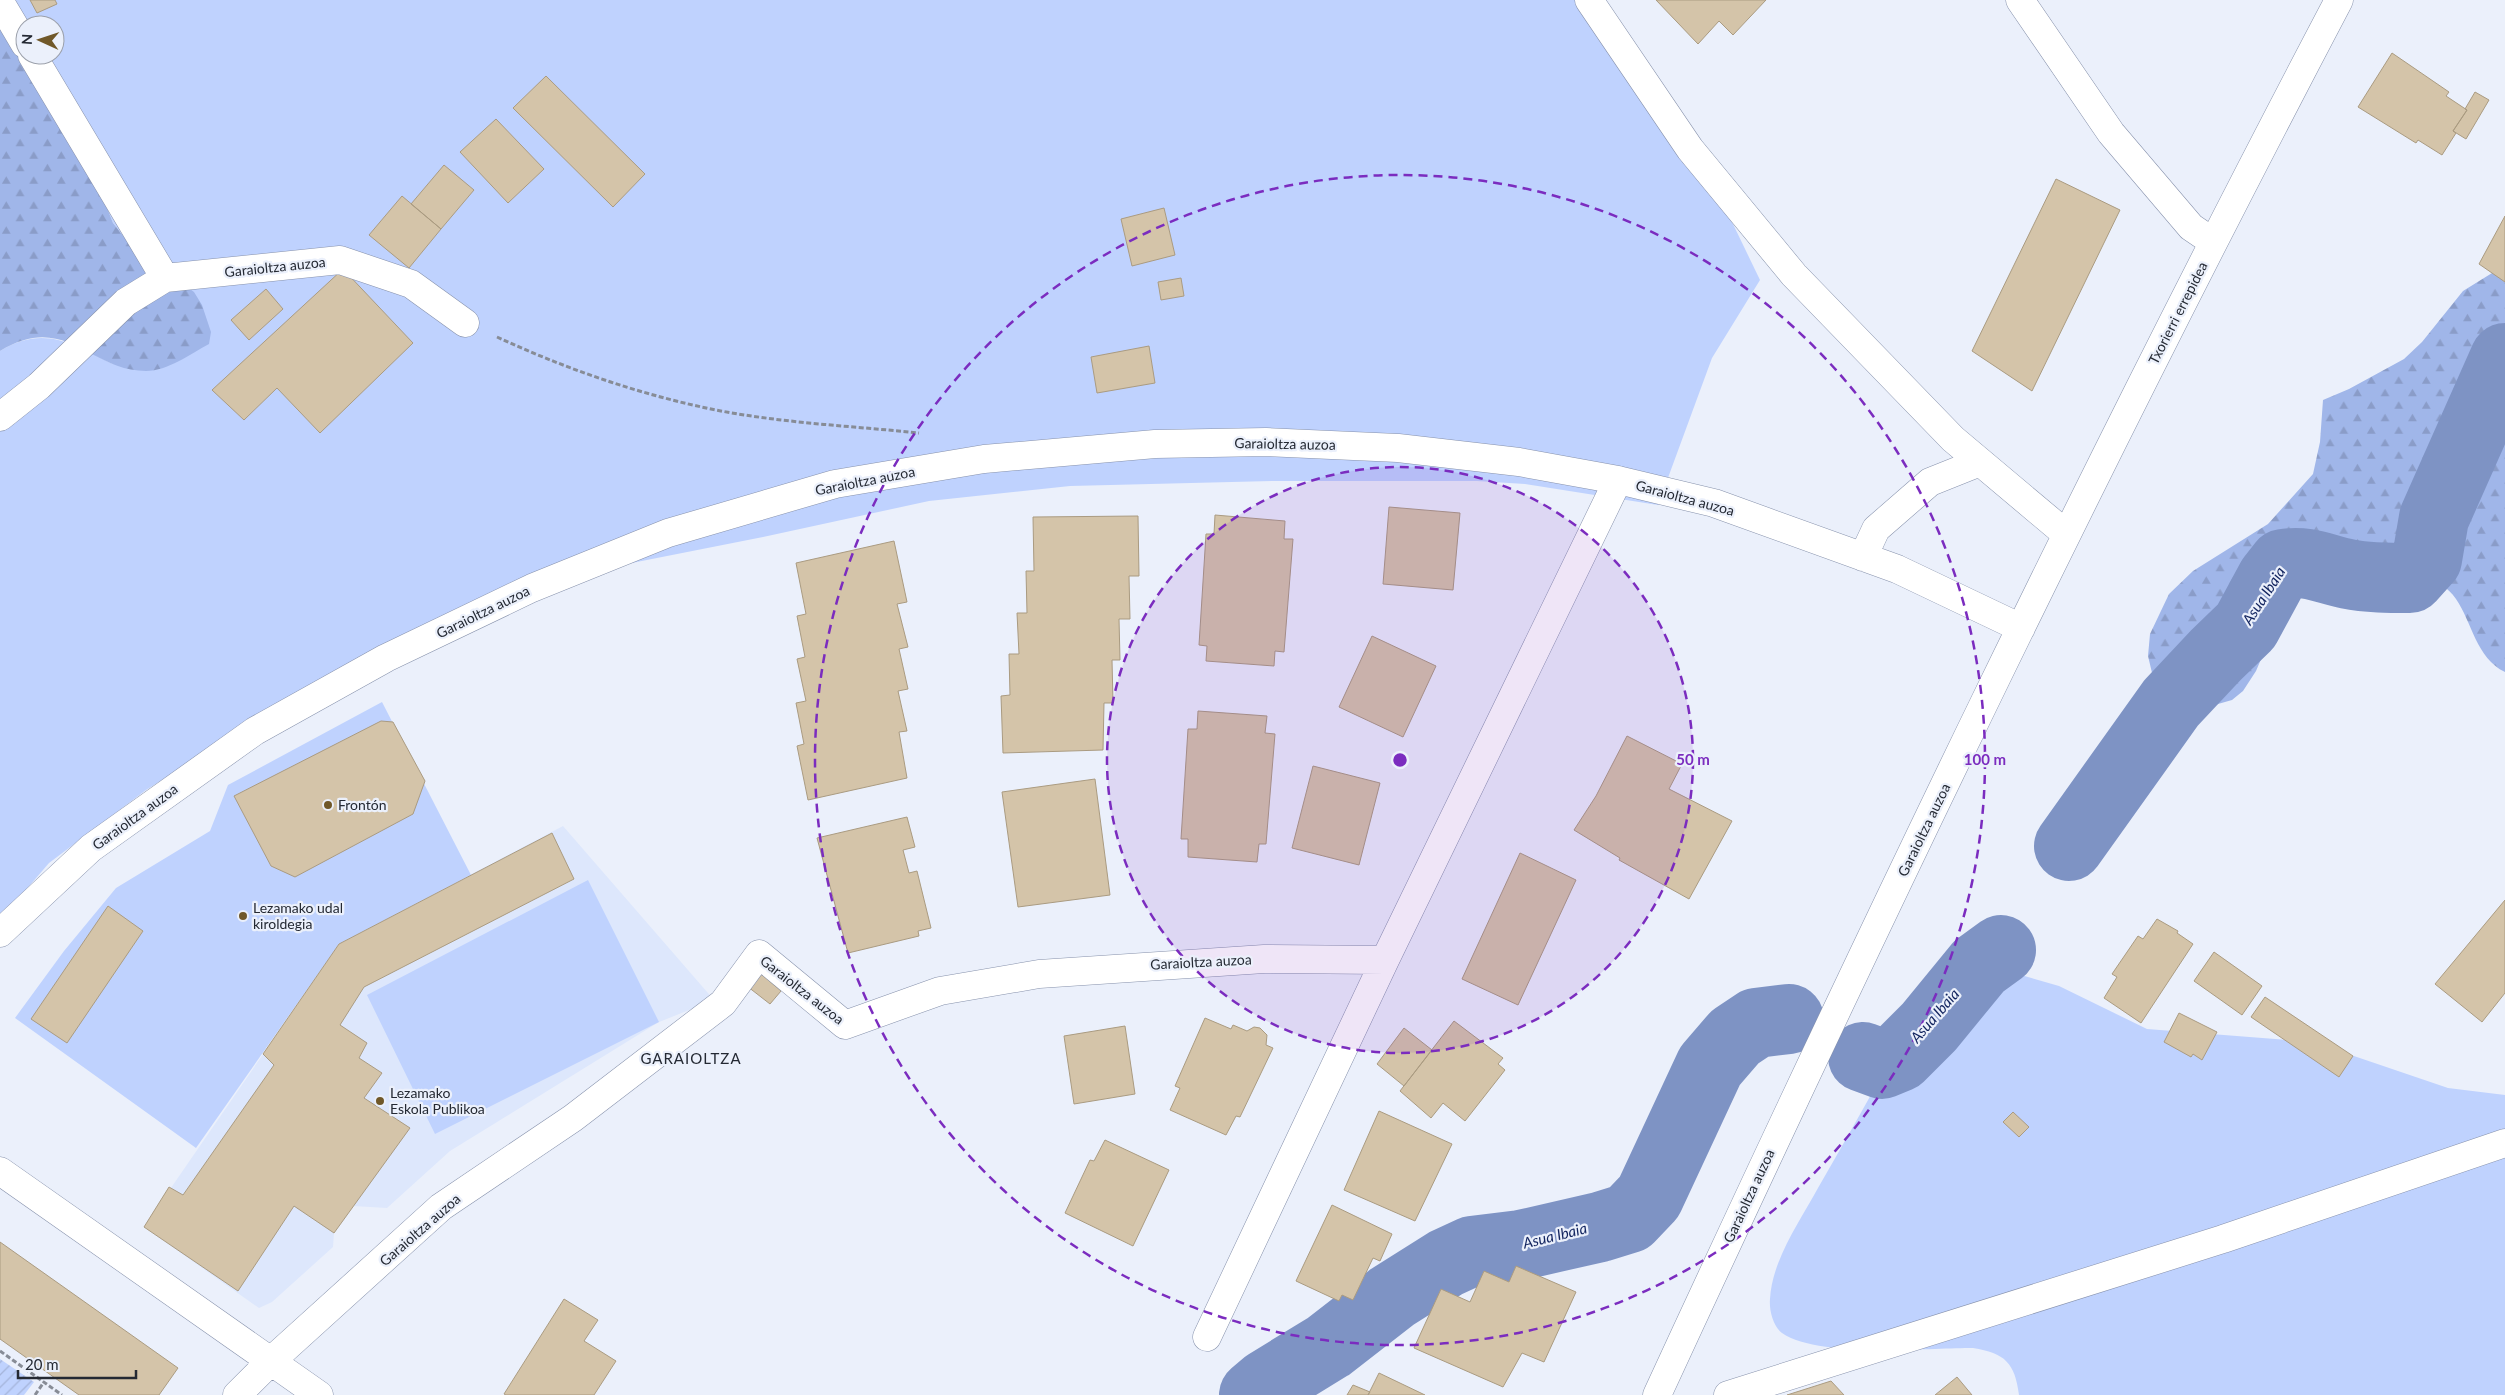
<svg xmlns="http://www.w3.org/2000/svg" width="2505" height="1395" font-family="Lato,sans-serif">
  <defs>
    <pattern id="forest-firs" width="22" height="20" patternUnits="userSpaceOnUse" patternTransform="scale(1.25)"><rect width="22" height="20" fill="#a0b6e9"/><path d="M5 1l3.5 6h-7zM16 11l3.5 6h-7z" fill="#8a9cc8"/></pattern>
    <pattern id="garden-furrows" width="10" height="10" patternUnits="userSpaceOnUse" patternTransform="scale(1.25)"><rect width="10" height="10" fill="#bfd2fe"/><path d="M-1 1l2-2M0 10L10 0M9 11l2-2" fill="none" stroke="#a4b4da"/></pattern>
  </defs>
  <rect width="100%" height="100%" fill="#ebf0fb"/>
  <!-- built -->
  <path fill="#dde7fc" d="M563 826 714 1000 659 1022 450 1151 387 1208 353 1206 334 1233 333 1247 272 1302 259 1308 144 1227 339 944Z"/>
  <!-- grass -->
  <path fill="#bfd2fe" d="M0 0H1590L1704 164 1760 280 1712 358 1658 505 1525 484 1477 481H1274L1070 486 929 501 763 537 566 576 297 695 146 790 49 863 0 920V351C44 324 73 344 113 364L129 243 113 223 74 124 28 55H55V25H25Z
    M382 702 471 875 339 944 196 1148 15 1018 64 951 116 888 210 831 228 785Z
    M588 880 659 1022 435 1134 367 995Z
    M1990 966 2059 986 2147 1029 2289 1040 2348 1054 2448 1088 2505 1095V1395H2019C2015 1363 2005 1353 1973 1348 1928 1348 1817 1358 1782 1333 1773 1326 1769 1310 1770 1299 1772 1260 1800 1221 1818 1188 1840 1150 1862 1111 1883 1073 1915 1070 1970 992 1990 966Z"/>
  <!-- forest -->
  <path fill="url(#forest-firs)" d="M0 24 74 124 113 223 129 243 194 292 202 305 211 332 209 344C190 354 168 371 146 371 90 371 65 311 0 351Z
    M2505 265V672C2476 658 2472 622 2456 599 2448 587 2437 582 2426 574 2404 604 2331 579 2301 572L2291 589 2256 671 2243 691 2232 700 2204 708 2181 703 2153 677 2148 656 2150 634 2169 594 2193 571 2268 524 2313 474 2320 442 2323 400 2349 389 2404 359 2422 342 2463 291Z"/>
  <!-- garden -->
  <path fill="url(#garden-furrows)" d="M0 1359 34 1382 24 1395H0Z"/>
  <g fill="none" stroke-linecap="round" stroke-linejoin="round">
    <!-- river -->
    <path stroke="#7e93c4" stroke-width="70" d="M2069 846 2171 703 2216 655 2246 626 2272 578 2283 564C2308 560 2324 569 2348 574 2368 578 2390 578 2410 578L2427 559 2434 518 2505 358
      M1863 1057 1882 1064 1899 1057 1929 1027 1979 966 2001 950
      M1254 1395 1267 1384 1329 1346 1392 1297 1446 1263 1472 1251 1521 1245 1600 1227 1629 1218 1649 1197 1710 1066 1735 1037 1756 1023 1789 1019"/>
  </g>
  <!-- building -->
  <path fill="#d4c4a9" stroke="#aa9b81" d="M30 0H55L57 4 37 13Z
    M1656 0H1766L1733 35 1719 21 1698 44Z
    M2392 53 2449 92 2446 96 2467 110 2453 131 2456 133 2442 155 2418 140 2416 143 2358 107Z
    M546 76 645 174 613 207 513 108Z
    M2475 92 2489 100 2466 139 2453 131 2467 110 2465 109Z
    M496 119 544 169 508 203 460 152Z
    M444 165 474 190 441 229 411 204Z
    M2056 179 2120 210 2032 391 1972 351Z
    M402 196 441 229 409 268 369 235Z
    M1164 208 1175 255 1132 266 1121 219Z
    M2505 216V282L2479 264Z
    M343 269 413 343 320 433 277 388 244 420 212 390Z
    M1181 278 1184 296 1161 300 1158 282Z
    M266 289 283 309 249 340 231 320Z
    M1149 346 1155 383 1097 393 1091 357Z
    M1389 507 1460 513 1453 590 1383 584Z
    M1215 515 1285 521 1284 539H1293L1284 652 1275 651 1274 666 1206 661 1207 646 1199 645 1206 534H1214Z
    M1138 516 1139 576H1129L1130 619H1119L1120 660H1112L1113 703H1104L1103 750 1003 753 1001 696 1010 695 1009 654H1019L1017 613H1027L1026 571H1034L1033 517Z
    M894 541 907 602 897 604 908 647 899 649 908 689 898 691 907 731 899 732 907 778 808 800 797 746 804 744 796 703 806 701 797 659 805 657 797 616 806 614 796 563Z
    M1372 636 1436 666 1403 737 1339 707Z
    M1198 711 1267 716 1265 733 1275 734 1266 844H1259L1257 862 1188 857V839H1181L1188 729H1197Z
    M381 721 393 722 425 781 413 814 295 877 271 866 234 796Z
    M1627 736 1682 764 1669 789 1732 821 1689 899 1619 860 1620 858 1574 830 1596 796Z
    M1313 766 1380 783 1359 865 1292 848Z
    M1095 779 1110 895 1018 907 1002 792Z
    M907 817 915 847 903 850 909 873 917 871 931 928 918 931 919 936 848 953 817 838Z
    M552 833 574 879 364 987 340 1025 367 1043 359 1058 382 1073 364 1098 410 1128 334 1233 294 1206 238 1291 144 1227 169 1187 183 1195 274 1065 263 1054 339 944Z
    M1520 853 1576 880 1518 1005 1462 979Z
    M2505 900V993L2482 1022 2435 984Z
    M108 906 143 931 67 1043 31 1019Z
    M2157 919 2178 931 2177 933 2193 944 2141 1023 2104 998 2117 977 2112 974 2138 936 2143 939Z
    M2214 952 2262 986 2242 1015 2194 981Z
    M755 969 781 991 770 1004 743 983Z
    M2265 997 2353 1056 2339 1077 2251 1017Z
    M2179 1013 2217 1032 2202 1060 2193 1054 2191 1057 2164 1042Z
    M1205 1018 1231 1029 1233 1025 1247 1031 1254 1027 1260 1028 1267 1035 1266 1045 1273 1048 1240 1117 1236 1116 1226 1135 1170 1110 1180 1088 1175 1086Z
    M1454 1021 1503 1058 1498 1064 1505 1070 1465 1121 1443 1103 1431 1118 1400 1091Z
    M1125 1026 1135 1094 1074 1104 1064 1036Z
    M1404 1028 1432 1050 1404 1086 1377 1064Z
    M1379 1111 1452 1144 1415 1221 1344 1190Z
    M2013 1112 2029 1127 2019 1137 2003 1122Z
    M1105 1140 1169 1170 1133 1246 1065 1213 1090 1160 1094 1161Z
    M1332 1205 1392 1234 1380 1261 1373 1258 1353 1300 1342 1295 1339 1301 1296 1281Z
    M0 1242 178 1368 159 1395H79L0 1339Z
    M1516 1266 1576 1292 1544 1362 1522 1353 1503 1387 1414 1348 1441 1289 1470 1302 1484 1271 1509 1282Z
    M564 1299 598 1320 584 1341 616 1361 594 1395H506L504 1394Z
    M1379 1373 1425 1395H1368Z
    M1957 1377 1972 1395H1935Z
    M1831 1381 1844 1395H1787Z
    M1353 1385 1370 1392 1368 1395H1347Z"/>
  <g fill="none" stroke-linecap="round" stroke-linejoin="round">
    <!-- minor casing -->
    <g stroke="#8792ac" stroke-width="29">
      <path id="minor" d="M1589 0 1690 149 1794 275 1953 439 2066 534
        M2020 0 2111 133 2191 227 2213 242
        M0 2 25 44
        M32 55 165 278
        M0 417 39 386 126 302 165 278 340 260 411 284 465 323
        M1863 557 1876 529 1930 482 1980 462
        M0 933 91 848 255 731 386 658 532 588 668 533 835 484 984 459 1155 444 1266 442 1398 448 1519 462 1618 480 1714 503 1897 569 2021 628
        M0 1171 319 1395
        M1207 1337 1385 960 1618 480
        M237 1395 271 1361 441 1207 573 1118 723 1003 759 954 845 1025 940 991 1039 974 1264 959 1385 960
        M1657 1395C1874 925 2098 458 2339 0
        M1728 1395 2223 1239 2505 1143"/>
    </g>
    <!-- path -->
    <path stroke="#878c96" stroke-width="3" stroke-dasharray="5 2.5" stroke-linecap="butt" d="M497 337C566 369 641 395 716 410 782 423 852 426 919 433
      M0 1351 62 1395
      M35 1395 44 1382"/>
    <!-- minor -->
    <use href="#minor" stroke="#fff" stroke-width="28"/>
  </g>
  <!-- distance rings -->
  <circle cx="1400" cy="760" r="293" fill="#7b2cbf" fill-opacity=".12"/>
  <g fill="none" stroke="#7b2cbf" stroke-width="2.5" stroke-dasharray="9 6">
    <circle cx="1400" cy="760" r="293"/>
    <circle cx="1400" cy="760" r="585"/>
  </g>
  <!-- markers -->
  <g fill="#705829" stroke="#ebf0fb" stroke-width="2">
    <circle cx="328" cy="805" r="5"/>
    <circle cx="243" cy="916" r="5"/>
    <circle cx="380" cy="1101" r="5"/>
  </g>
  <g text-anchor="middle" stroke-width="4.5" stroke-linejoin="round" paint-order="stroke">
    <!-- street labels -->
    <g font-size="14" fill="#242933" stroke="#ebf0fb">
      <text transform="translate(275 267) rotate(-6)" y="5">Garaioltza auzoa</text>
      <text transform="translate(2178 313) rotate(-63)" y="5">Txorierri errepidea</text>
      <text transform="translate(1285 444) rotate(1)" y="5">Garaioltza auzoa</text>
      <text transform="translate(865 481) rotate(-11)" y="5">Garaioltza auzoa</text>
      <text transform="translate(1685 498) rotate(15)" y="5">Garaioltza auzoa</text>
      <text transform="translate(483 612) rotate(-26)" y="5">Garaioltza auzoa</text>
      <text transform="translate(135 817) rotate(-36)" y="5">Garaioltza auzoa</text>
      <text transform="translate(1924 830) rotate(-64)" y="5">Garaioltza auzoa</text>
      <text transform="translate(1201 962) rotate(-3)" y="5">Garaioltza auzoa</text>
      <text transform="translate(802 990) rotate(38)" y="5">Garaioltza auzoa</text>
      <text transform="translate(1749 1196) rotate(-65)" y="5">Garaioltza auzoa</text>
      <text transform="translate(420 1230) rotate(-41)" y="5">Garaioltza auzoa</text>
    </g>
    <!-- poi labels -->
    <g font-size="14" fill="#242933" stroke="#ebf0fb" text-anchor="start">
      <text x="338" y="810">Frontón</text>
      <text x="253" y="913">Lezamako udal<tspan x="253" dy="16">kiroldegia</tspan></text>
      <text x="390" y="1098">Lezamako<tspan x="390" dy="16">Eskola Publikoa</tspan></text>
    </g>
    <!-- water labels -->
    <g font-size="15" font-style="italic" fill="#11235e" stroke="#ebf0fb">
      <text transform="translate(2264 596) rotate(-57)" y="5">Asua Ibaia</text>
      <text transform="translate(1935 1016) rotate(-49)" y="5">Asua Ibaia</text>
      <text transform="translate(1555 1236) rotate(-14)" y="5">Asua Ibaia</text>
    </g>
    <!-- neighbourhood labels -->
    <g font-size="15" letter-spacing="1" fill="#242933" stroke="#ebf0fb">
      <text x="691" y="1064">GARAIOLTZA</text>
    </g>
  </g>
  <circle cx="1400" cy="760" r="8" fill="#7b2cbf" stroke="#ebf0fb" stroke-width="2.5"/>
  <g font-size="15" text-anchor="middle" font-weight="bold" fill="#7b2cbf" stroke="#ebf0fb" stroke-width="4.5" stroke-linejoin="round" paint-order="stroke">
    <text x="1693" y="765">50 m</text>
    <text x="1985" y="765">100 m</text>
  </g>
  <!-- north arrow -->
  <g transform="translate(40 40) rotate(273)"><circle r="24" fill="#ebf0fb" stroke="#9ba0ab"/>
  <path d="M0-4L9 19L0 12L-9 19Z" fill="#705829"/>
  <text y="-8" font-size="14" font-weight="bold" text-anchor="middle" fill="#242933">N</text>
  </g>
  <!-- scale -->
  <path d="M18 1370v8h118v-8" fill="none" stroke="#242933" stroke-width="2.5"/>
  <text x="25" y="1370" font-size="15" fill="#242933" stroke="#ebf0fb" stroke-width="4" paint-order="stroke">20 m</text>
</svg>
